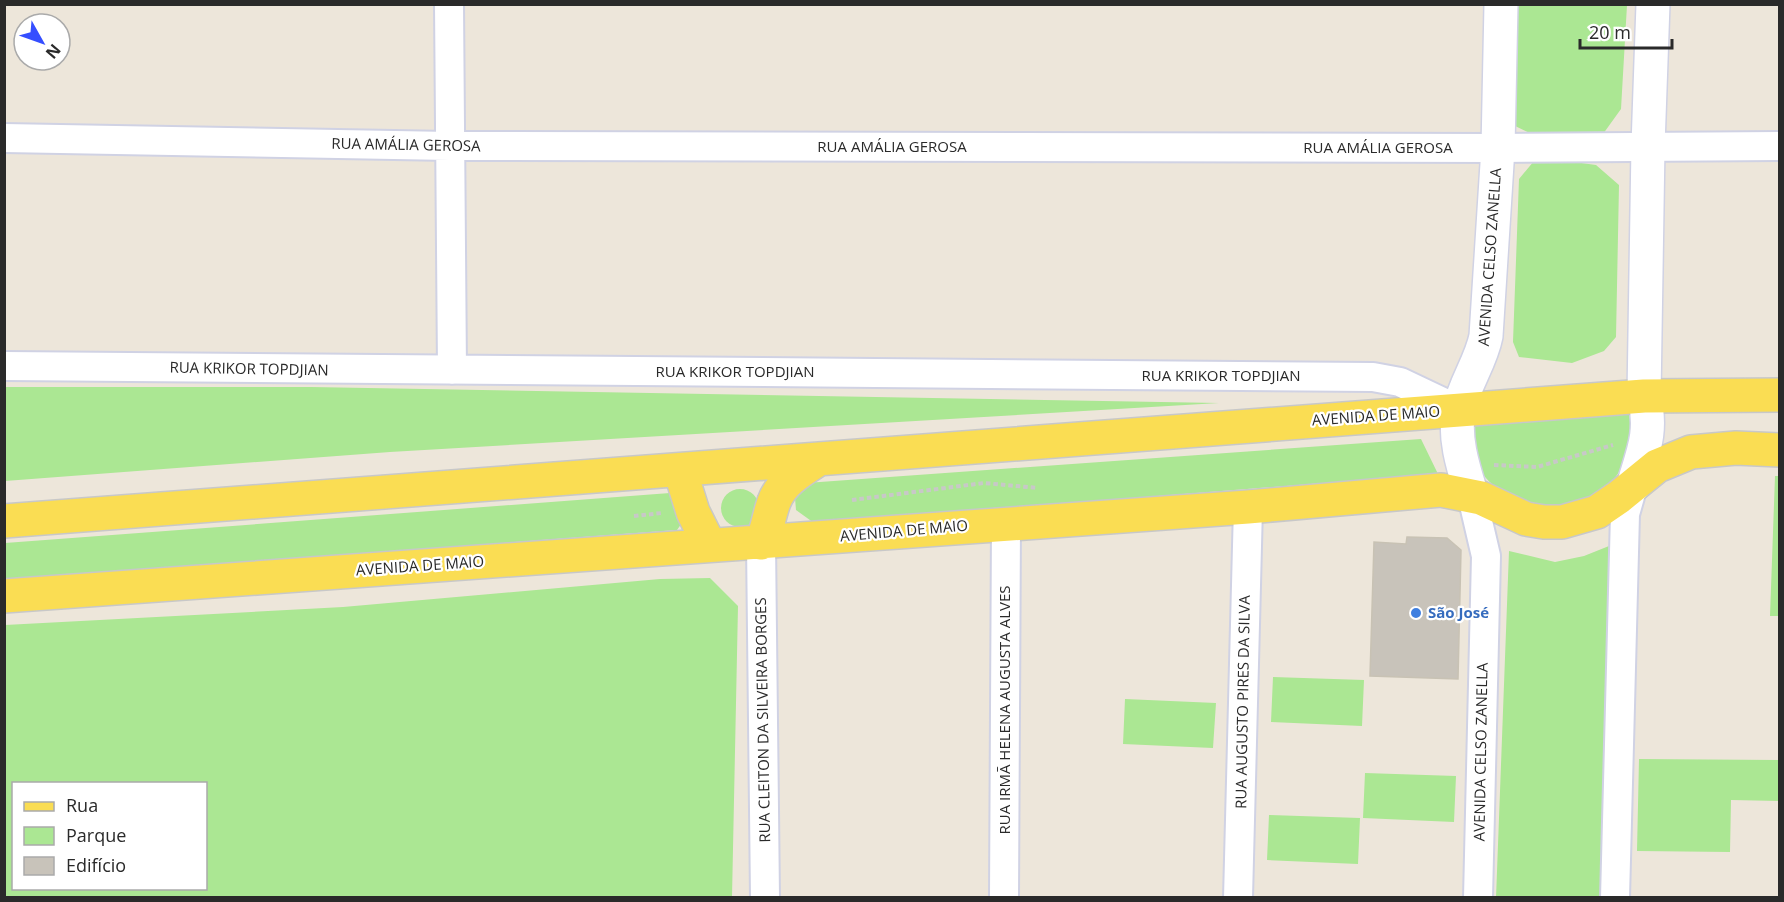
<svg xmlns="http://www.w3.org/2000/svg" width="1784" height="902" font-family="'Open Sans',sans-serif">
  <rect width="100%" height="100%" fill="#ede6da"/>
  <!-- green -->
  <path fill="#abe793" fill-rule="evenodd" d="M1516 5H1627L1621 109 1603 134 1544 140 1513 125Z
    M1534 161 1574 162 1596 165 1619 185 1616 337 1604 351 1572 363 1519 357 1513 342 1519 179Z
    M5 387H311L1219 403 390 452 5 481Z
    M1632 410C1637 459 1611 503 1559 508 1553 508 1546 510 1540 509 1532 507 1523 501 1515 497 1502 491 1491 486 1482 473 1473 459 1471 442 1468 425Z
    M1421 439 1438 474 814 523 796 510 795 498 806 483Z
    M1775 476H1780V616H1770Z
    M721 508a19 19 0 1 1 38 0a19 19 0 1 1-38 0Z
    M670 493 684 520 677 530 5 580V543Z
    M1614 544 1604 897 1496 898 1509 551 1555 562 1584 556Z
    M710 578 738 606 732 897H5V625L343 607 660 579ZM14 784H206V888H14Z
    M1273 677 1364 680 1362 726 1271 722Z
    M1125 699 1216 703 1213 748 1123 744Z
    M1639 759 1779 760V801L1731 800 1730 852 1637 851Z
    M1365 773 1456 776 1454 822 1363 818Z
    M1269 815 1360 818 1358 864 1267 860Z"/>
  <!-- building -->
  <path fill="#c8c3ba" stroke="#c8c2b4" stroke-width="1.5" d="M1407 537 1447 538 1461 550 1458 679 1370 676 1374 542 1406 544Z"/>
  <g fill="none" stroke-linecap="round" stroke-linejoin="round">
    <!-- street casing -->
    <g stroke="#d0d2e4" stroke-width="32">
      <path id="street" d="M449 4 452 370
        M4 138 450 146 1498 148 1780 146
        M4 366 1373 377 1400 382 1459 410
        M1472 496 1486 556 1478 898
        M761 543 765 898
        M1004 898 1006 523
        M1238 898 1248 507
        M1615 898 1625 514 1633 486"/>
    </g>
    <!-- secondary casing -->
    <g stroke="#d0d2e4" stroke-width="36">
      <path id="secondary" d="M1633 486C1643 452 1653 432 1644 396L1648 146 1653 4
        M1472 496C1464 470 1453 438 1459 410 1464 384 1481 362 1486 336L1498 148 1501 4"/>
    </g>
    <!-- primary casing -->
    <g stroke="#c8c8c8" stroke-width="36">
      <path id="primary" d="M680 470 693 512 709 544
        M4 521 1644 396 1780 395
        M761 543C768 529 769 515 774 502 781 482 802 470 819 459
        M4 596 1248 507 1441 490 1481 498 1526 519 1544 522H1562L1597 512 1619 497 1657 466 1691 452 1736 448 1780 450"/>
    </g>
    <!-- path -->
    <path stroke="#c8c8c8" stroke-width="4" stroke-dasharray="4.5 3" stroke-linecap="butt" d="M1494 465 1537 467 1613 445
      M852 500 984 483 1038 488
      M634 516 662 513"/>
    <!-- street -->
    <use href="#street" stroke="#fff" stroke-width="28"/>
    <!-- secondary -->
    <use href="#secondary" stroke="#fff" stroke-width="33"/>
    <!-- primary -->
    <use href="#primary" stroke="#fadd53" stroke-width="33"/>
  </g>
  <!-- markers -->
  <circle fill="#3f7fe0" stroke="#fff" stroke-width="2" cx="1416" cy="613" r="6"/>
  <g text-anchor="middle" stroke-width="4.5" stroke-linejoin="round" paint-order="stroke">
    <!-- street labels -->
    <g font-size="15" fill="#2a2a2a" stroke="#fff">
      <text transform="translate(406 145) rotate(1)" y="5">RUA AMÁLIA GEROSA</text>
      <text x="892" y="152">RUA AMÁLIA GEROSA</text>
      <text x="1378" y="153">RUA AMÁLIA GEROSA</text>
      <text transform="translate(1490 257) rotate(-86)" y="5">AVENIDA CELSO ZANELLA</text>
      <text transform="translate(249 369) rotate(1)" y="5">RUA KRIKOR TOPDJIAN</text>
      <text x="735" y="377">RUA KRIKOR TOPDJIAN</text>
      <text x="1221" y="381">RUA KRIKOR TOPDJIAN</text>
      <text transform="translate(1376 416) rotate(-4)" y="5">AVENIDA DE MAIO</text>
      <text transform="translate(904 531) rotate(-5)" y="5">AVENIDA DE MAIO</text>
      <text transform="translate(420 566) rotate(-4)" y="5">AVENIDA DE MAIO</text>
      <text transform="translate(1243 702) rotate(-89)" y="5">RUA AUGUSTO PIRES DA SILVA</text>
      <text transform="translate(1005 710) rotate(-90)" y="5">RUA IRMÃ HELENA AUGUSTA ALVES</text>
      <text transform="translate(763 720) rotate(-91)" y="5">RUA CLEITON DA SILVEIRA BORGES</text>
      <text transform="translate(1481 752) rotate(-89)" y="5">AVENIDA CELSO ZANELLA</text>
    </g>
    <!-- shop labels -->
    <g font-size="15" font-weight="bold" fill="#366cbe" stroke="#fff" text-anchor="start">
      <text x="1428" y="618">São José</text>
    </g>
  </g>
  <!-- border -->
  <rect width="1784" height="902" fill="none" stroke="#2a2a2a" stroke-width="12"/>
  <!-- legend -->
  <rect x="12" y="782" width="195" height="108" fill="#ffffff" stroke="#aaaaaa" stroke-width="1.5"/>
  <rect x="24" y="802" width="30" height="9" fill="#fadd53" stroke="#aaaaaa" stroke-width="1.5"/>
  <text x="66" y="812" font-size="18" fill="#2a2a2a">Rua</text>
  <rect x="24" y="827" width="30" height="18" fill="#abe793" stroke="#aaaaaa" stroke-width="1.5"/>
  <text x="66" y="842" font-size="18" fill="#2a2a2a">Parque</text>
  <rect x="24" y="857" width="30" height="18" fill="#c8c3ba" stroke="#aaaaaa" stroke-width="1.5"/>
  <text x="66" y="872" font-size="18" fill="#2a2a2a">Edifício</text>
  <!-- north arrow -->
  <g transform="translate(42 42) rotate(130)"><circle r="28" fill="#ffffff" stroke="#aaaaaa" stroke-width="1.5"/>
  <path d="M0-4.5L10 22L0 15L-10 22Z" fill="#354eff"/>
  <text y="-9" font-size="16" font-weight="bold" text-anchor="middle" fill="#2a2a2a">N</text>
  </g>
  <!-- scale -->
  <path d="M1580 39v9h92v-9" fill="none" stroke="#2a2a2a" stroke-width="3"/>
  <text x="1589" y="39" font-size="18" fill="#2a2a2a" stroke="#ffffff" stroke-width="4.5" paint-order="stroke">20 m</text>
</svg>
